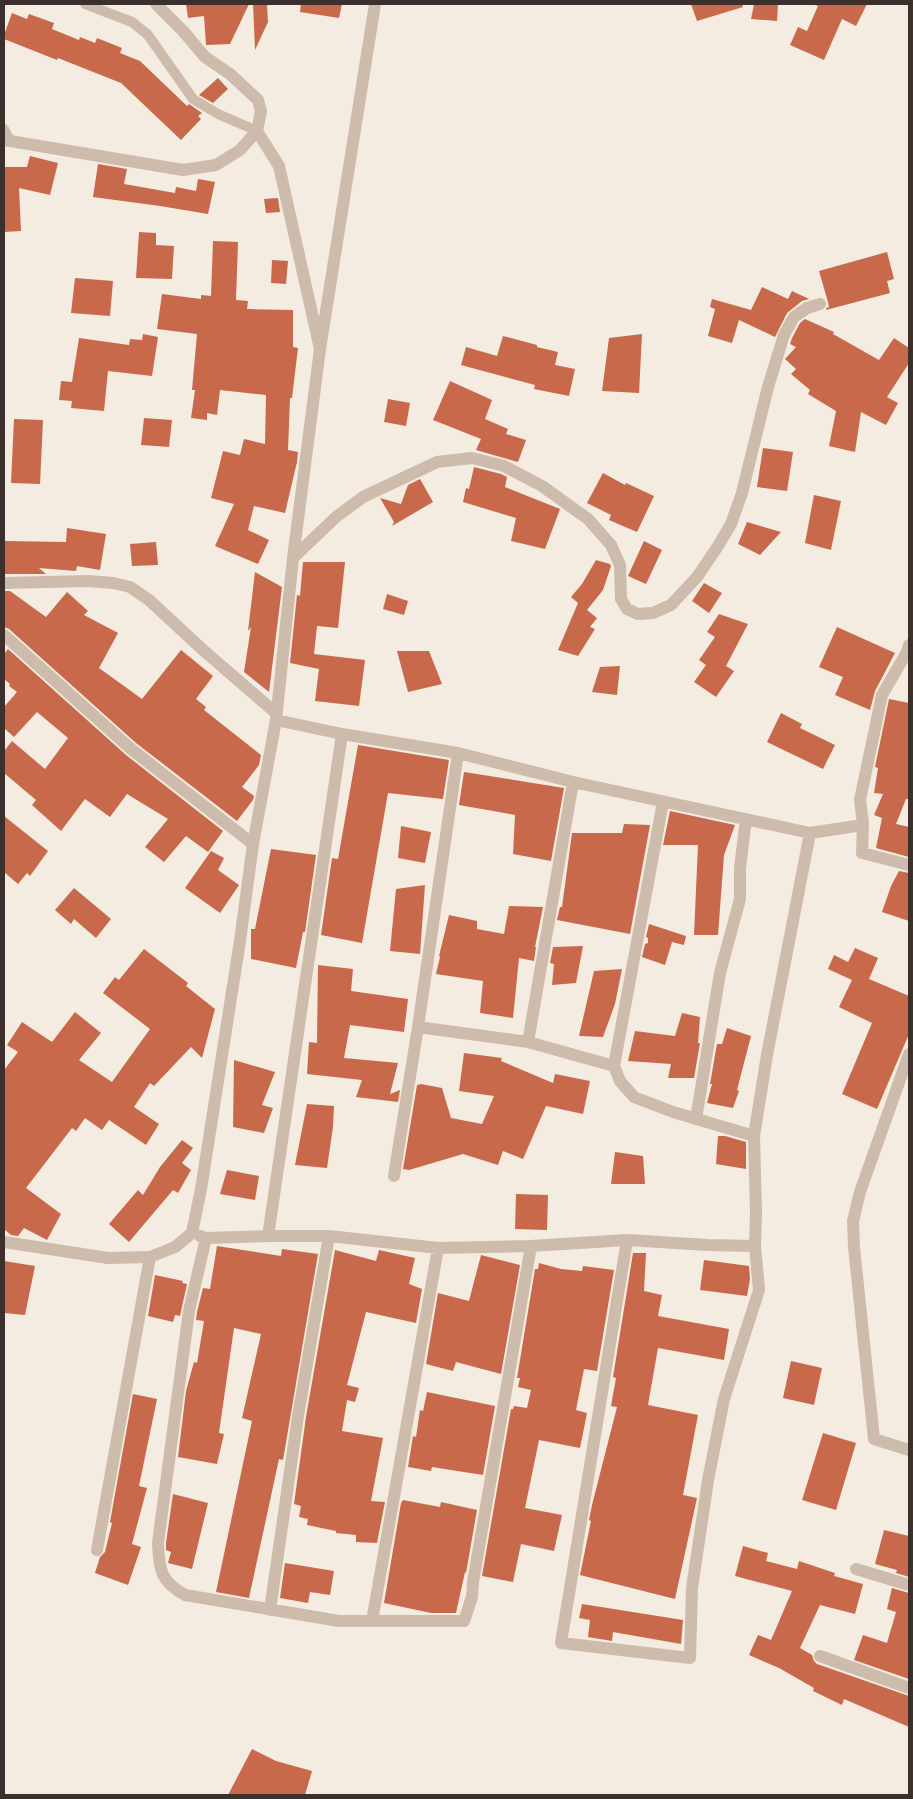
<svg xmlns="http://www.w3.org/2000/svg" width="913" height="1799" font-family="'Asap Condensed',sans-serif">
  <rect width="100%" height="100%" fill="#f4ebe1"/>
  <!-- building -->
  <path fill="#c8694b" d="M186 4H249L230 44 206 45 204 16 188 18Z
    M253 4H267L268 22 255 50Z
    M301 4H342L339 18 300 12Z
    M691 4H742L743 7 697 21Z
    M754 4H778L777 21 751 19Z
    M812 4H867L856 26 842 19 824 60 790 45 798 27 807 31 818 6Z
    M12 13 27 19 29 14 54 23 52 29 79 40 80 37 95 43 97 38 122 48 120 53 140 61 187 106 189 104 202 113 198 116 201 119 181 140 121 83 58 58 57 60 4 39V35Z
    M218 78 228 89 213 103 199 95Z
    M30 156 58 163 50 195 19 188 21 231 4 232V167H27Z
    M98 164 127 169 124 184 175 193 176 187 196 191 198 179 215 182 208 214 160 206 93 197Z
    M278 198 280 212 266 213 264 199Z
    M139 232 156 233V245L174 246 172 279 136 278Z
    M213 241 238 242 236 300 248 301 247 309 293 310V347L298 348 292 398H290L288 450 298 452 297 462 285 513 254 506 248 530 269 540 258 564 215 546 234 504 211 498 223 451 240 455 244 439 265 444 266 395 220 390 217 415 207 413V420L191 418 195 390H192L197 334 157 329 162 294 201 299V295L211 296Z
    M887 252 894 279 887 281 890 293 826 310 827 307 829 308 828 302 819 271Z
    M272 260 288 261 286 284 271 283Z
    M75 278 113 281 110 316 71 313Z
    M762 287 788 299 792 291 809 299 802 301 787 313 775 337 739 320 732 343 708 336 715 309 710 307 712 299 751 310Z
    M805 319 834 332 833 334 879 360 894 338 909 348V363L887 397 898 403 886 425 861 412 855 452 829 446 836 411 808 394 810 390 791 374 796 369 785 359 796 347 790 344 792 338 800 323Z
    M143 334 158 337 152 376 108 371 104 411 71 408 72 401 59 400 61 381 72 382 79 338 129 345 130 339 142 340Z
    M642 334 639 393 602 391 609 338Z
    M503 336 537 345V347L558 352 555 365 575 369 569 396 534 389 535 385 461 365 466 347 497 356Z
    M450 381 492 400 485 419 508 429 506 434 526 440 518 462 476 450 481 439 433 420Z
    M388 399 410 403 406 426 384 422Z
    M144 418 172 420 169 447 141 445Z
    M14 419 43 420 40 484 11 483Z
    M763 448 793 452 787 491 757 487Z
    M474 467 501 474 507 477 505 487 560 509 545 549 511 541 516 518 463 502 466 488 469 489Z
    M603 473 625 485 626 483 654 496 637 532 609 520 611 515 587 503Z
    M420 479 433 502 392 526 394 522 380 498 401 504 408 485Z
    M814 495 841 501 831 550 805 543Z
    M747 522 781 532 760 555 738 544Z
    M67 528 106 534 100 570 77 566 76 571 39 568 46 574H4L5 541 66 542Z
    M644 541 662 550 646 584 628 576Z
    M156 542 158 565 132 566 130 544Z
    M596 560 610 564 611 566 603 590 587 610 597 618 590 627 595 629 578 656 558 650 578 603 571 597 582 584Z
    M303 562H345L338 628 317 626 314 654 365 660 359 706 315 701 319 669 290 663 297 595 300 596Z
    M255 572 282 587 269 692 244 672 251 627 248 631Z
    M704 583 722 593 709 613 692 601Z
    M4 591H10L46 617 67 592 88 611 84 615 118 633 99 668 142 699 181 650 213 676 196 699 206 707 204 710 261 755 259 765 242 787 254 796 253 800 237 821 136 743 9 629 4 627Z
    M387 594 408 601 404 615 383 609Z
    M719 614 748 624 726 666 734 671 716 697 694 682 706 665 699 660 715 637 707 632Z
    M837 627 895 653 875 691 870 710 835 695 843 677 819 667Z
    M8 649 126 755 223 831 208 852 186 836 164 862 145 847 168 819 127 794 110 817 85 799 61 831 32 805 36 800 4 773V751L12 741 45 769 68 738 37 712 14 737 4 728V707L17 692 9 686 10 684 4 679V654Z
    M397 651H429L442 684 408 692Z
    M620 666 617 695 592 692 600 667Z
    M889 699 909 703V799H906L896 824 909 827V857L876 848 882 818 874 815 883 794 874 793 878 768 875 767Z
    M781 713 802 724 800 728 835 745 823 769 767 742Z
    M358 745 449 760 443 799 388 793 362 943 321 935 332 858 338 859Z
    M464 772 564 788 551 861 513 854 515 815 459 805Z
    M670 811 735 825 724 855 718 935H694L698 845H663Z
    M4 816 48 851 30 876 27 873 18 884 4 872Z
    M624 824 650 825 630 934 557 920 560 907H562L572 833H622Z
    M401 826 431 832 425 863 398 858Z
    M271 849 316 855 305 932H303L296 968 251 959V929H255Z
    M211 851 224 858 218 870 239 885 220 913 185 888Z
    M899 871 909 873V921L882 912 891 886Z
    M425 885 420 954 390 951 396 889Z
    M74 888 111 919 96 938 74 919 71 924 55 910Z
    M509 906 543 907 535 947H536L534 961 519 958 513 1018 480 1013 483 981 436 974 440 957 439 956 449 915 477 921V929L504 934Z
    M649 924 686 936 684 945 672 942 665 965 642 957 645 944 648 943V938L646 937Z
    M583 946 576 983 552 985 554 964 550 963 553 947Z
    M855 948 878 958 869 979 909 996V1034L877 1109 842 1094 872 1023 839 1007 852 980 828 969 834 955 848 962Z
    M144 949 188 983 186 986 215 1009 202 1058 191 1047 154 1086 150 1083 134 1107 159 1124 146 1145 109 1120 102 1130 85 1118 76 1131 72 1128 26 1188 61 1214 47 1240 24 1228 18 1236 11 1235 4 1229V1070L18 1052 7 1045 22 1022 52 1042 75 1012 101 1033 79 1060 112 1082 150 1029 103 993 115 977 119 980Z
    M318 965 353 969 351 991 408 999 404 1032 350 1025 344 1058 398 1063 390 1094 400 1090 398 1102 356 1097 362 1080 307 1074 309 1042 317 1043Z
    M622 969 615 1004 603 1037 579 1036 594 971Z
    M682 1013 700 1017 698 1043H700L694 1078H668L671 1064 628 1061 635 1031 675 1036Z
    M727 1028 751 1036 737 1090 739 1091 733 1108 707 1103 712 1084H710L717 1044H722Z
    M464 1053 502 1058 501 1061 553 1083 555 1074 590 1081 583 1114 546 1106 523 1159 503 1151 498 1165 463 1154 409 1170 403 1169 417 1085 421 1084 442 1088 451 1118 482 1124 494 1096 459 1091Z
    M234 1060 275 1072 262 1105 273 1108 264 1133 233 1127Z
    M307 1104 334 1106 333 1127 327 1168 295 1165Z
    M718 1136H725L746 1142V1169L716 1164Z
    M182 1140 193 1148 182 1163 191 1170 178 1193 173 1190 129 1242 109 1224 138 1190 143 1195 160 1167Z
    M615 1152 643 1156 645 1184H611Z
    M227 1170 259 1176 255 1200 220 1194Z
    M516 1194 548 1195 547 1230 515 1229Z
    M217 1246 281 1256 282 1249 318 1254 283 1460 279 1459 249 1598 216 1592 252 1421 242 1418 261 1334 234 1328 219 1433 224 1434 217 1464 178 1457 186 1391 194 1362 197 1363 204 1321 196 1320 197 1312 203 1288 210 1289Z
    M335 1250 376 1261 379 1250 415 1258 409 1284 422 1289 416 1323 366 1312 347 1385 359 1388 355 1402 347 1400 342 1431 383 1438 371 1501 385 1502 377 1543 356 1542V1535L336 1533V1531L307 1525 308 1519 299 1517 301 1506 294 1504 306 1417Z
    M633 1253H646L644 1291 662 1295 658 1316 729 1329 724 1360 658 1348 648 1405 698 1415 683 1495 697 1498 675 1599 580 1575 591 1521 589 1520 592 1505 617 1407 611 1406 616 1378 613 1377Z
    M481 1255 520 1265 501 1374 456 1362 453 1371 426 1364 438 1293 469 1301Z
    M704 1260 749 1266 750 1279 747 1296 700 1290Z
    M4 1261 35 1266 25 1315 4 1313Z
    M539 1263 561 1269 582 1271 583 1266 614 1270 597 1371 584 1369 576 1410 587 1413 580 1448 539 1440 525 1508 562 1515 554 1551 521 1544 513 1582 482 1576 511 1409H513L514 1406 527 1408 531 1390 518 1387 520 1378H517L535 1269H538Z
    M155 1275 183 1281 182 1283 187 1284 180 1316 175 1315 173 1322 148 1316Z
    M791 1361 822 1368 814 1405 783 1398Z
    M427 1392 495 1406 483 1475 432 1467 431 1471 408 1467 413 1436 416 1437 420 1410 423 1411Z
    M133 1394 157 1399 139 1486 147 1488 132 1544 141 1547 128 1585 95 1573 100 1557 105 1552 112 1523 110 1522Z
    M823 1433 856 1443 836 1510 802 1500Z
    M173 1494 208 1503 192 1569 168 1563 171 1552 166 1550V1543Z
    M403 1500 440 1507 441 1502 477 1510 466 1573 465 1572 456 1613H431L384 1603 401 1503Z
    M884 1530 909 1536V1577L896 1573 897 1570 875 1564Z
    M743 1546 768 1553 766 1561 797 1569 799 1561 835 1573 834 1576 863 1584 855 1614 820 1605 800 1648 812 1655 814 1661 817 1664 909 1696V1727L844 1699 842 1705 813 1691 814 1688 779 1668 749 1655 758 1635 771 1640 792 1591 735 1576Z
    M285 1563 334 1571 330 1595 310 1592 308 1603 280 1598Z
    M892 1588 909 1593V1679L854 1660 863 1635 887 1643 896 1612 887 1609Z
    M582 1604 683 1620 681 1644 613 1632 612 1641 588 1637 590 1620 579 1618Z
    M252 1749 276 1761 312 1771 305 1795H228Z"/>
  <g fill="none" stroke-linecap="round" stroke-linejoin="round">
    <!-- service -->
    <path stroke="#cdbbac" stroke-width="10" d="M85 4 132 22 148 35 193 99 218 114 257 131
      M4 129 10 141"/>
    <!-- minor -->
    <path stroke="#cdbbac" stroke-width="12" d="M156 4 183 31 205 57 230 74 258 100 261 111 257 131
      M4 140 183 170 216 165 240 150 257 131 279 166 320 349
      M293 558 336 517 363 497 437 462 472 458 504 466 542 486 588 519 611 545 620 565 621 599 627 609 638 614 653 613 671 605 697 577 718 546 731 524 742 493 768 387 784 335 794 317 807 308 820 304
      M4 583 88 581 113 583 130 587 149 600 203 650 276 713
      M4 635 131 749 253 844
      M909 645 907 652 882 695 860 800 863 823 862 853 909 865
      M276 720 342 734 458 753 573 782 810 833 856 826 863 823
      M418 1027 528 1042 614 1066 620 1081 634 1097 673 1112 754 1136
      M528 1042 573 782
      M909 1054 860 1192 853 1221 854 1247 874 1439 909 1450
      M614 1066 663 802
      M696 1119 720 973 740 899V868L746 819
      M394 1176 418 1027 458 753
      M200 1236 206 1238 268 1236H329L438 1248 531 1246 627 1240 708 1245 755 1246 756 1212 754 1136 767 1055 810 833
      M268 1236 342 734
      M206 1238 189 1311 158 1543C159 1570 161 1582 185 1595L339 1621H464L472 1597 473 1582 531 1246
      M627 1240 561 1643 690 1658 692 1588 708 1480 724 1399 759 1290 755 1246
      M97 1550 150 1257
      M856 1569 909 1585
      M270 1610 298 1416 329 1236
      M372 1621 438 1248
      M820 1656 909 1688"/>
    <!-- tertiary -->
    <path stroke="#cdbbac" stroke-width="12" d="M4 1242 108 1258 150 1257 175 1247 192 1233 201 1189 240 941 253 844 276 720 293 558 320 349 375 4"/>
  </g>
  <!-- border -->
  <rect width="913" height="1799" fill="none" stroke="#3b302b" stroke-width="10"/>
</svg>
